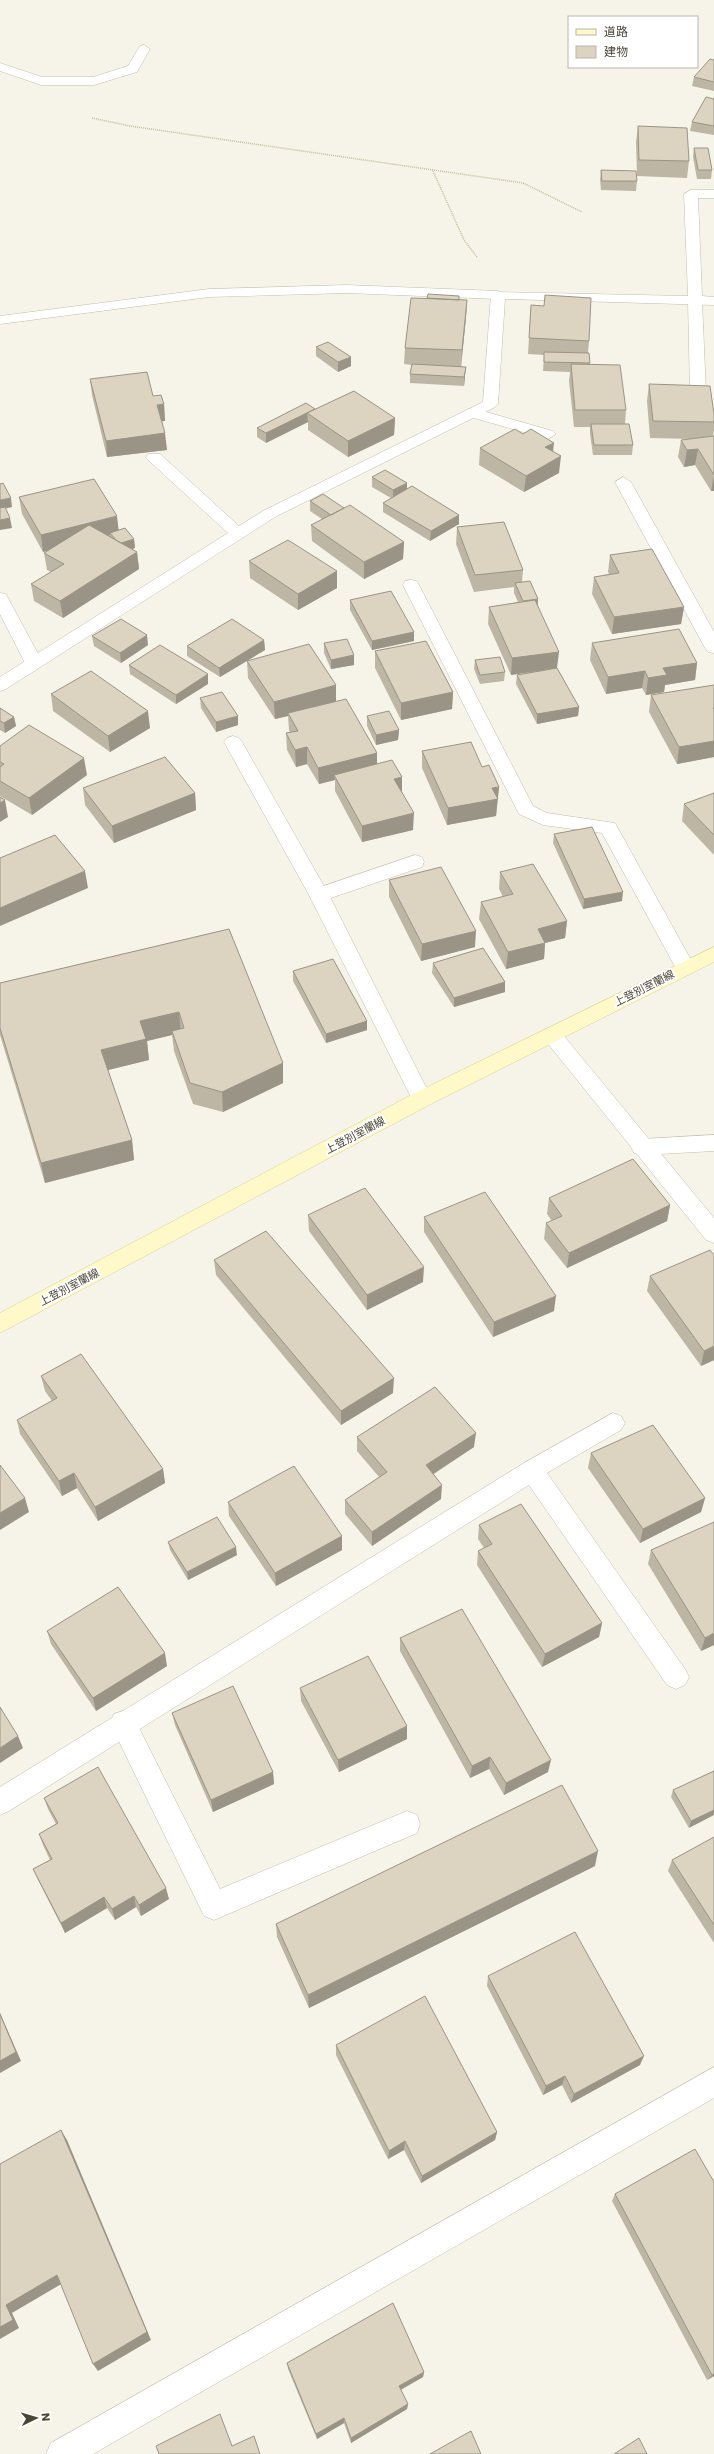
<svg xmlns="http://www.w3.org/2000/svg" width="714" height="2454" font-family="Poppins,'Noto Sans JP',sans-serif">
  <rect width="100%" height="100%" fill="#f6f4e9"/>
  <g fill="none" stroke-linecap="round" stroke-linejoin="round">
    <!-- lane casing -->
    <g stroke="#c3bdaa" stroke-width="1">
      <path id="lane" d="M144 45 150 49 137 72 94 85H41L0 71V63L42 77H93L128 66 140 46Z
        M346 285 498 291 505 295 498 299 346 293 209 297 0 324V316L209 289Z
        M695 296 702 300 706 394 698 399 690 394 688 300Z
        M472 408 553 431 556 434 548 439 467 416 464 413 467 410Z
        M0 593 6 594 8 598 43 663 40 667H28L25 663 0 614Z
        M415 855 422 857 424 862 422 867 319 902 312 900 309 895 312 890Z
        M714 1135V1151L642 1155 634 1153 631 1147 634 1141 642 1139Z
        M613 1413 621 1416 625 1423 621 1430 540 1477 532 1480 524 1477 520 1470 524 1463Z
        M123 1711 132 1714 220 1889 407 1811 417 1815 420 1824 417 1833 214 1920 204 1916 110 1723 114 1714Z"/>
    </g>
    <!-- street casing -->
    <g stroke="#c3bdaa" stroke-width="1">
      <path id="street" d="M691 190H714V198H698L702 296 714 297V305L505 299 498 404 495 407 275 517 6 689 0 691V677L228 533 148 460 146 457 148 454H160L239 526 263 511 483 402 491 295 493 292 688 296 684 194Z
        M623 477 631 482 714 632V653L708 652 705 648 615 482Z
        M411 580 417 581 419 585 533 806 547 813 615 823 695 967 692 972 685 974 678 972 602 833 543 825 519 814 403 585 405 581Z
        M233 736 239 738 242 742 329 895 432 1099 429 1105 422 1107 415 1105 412 1099 309 895 224 742 227 738Z
        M552 1027 559 1030 714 1218V1243L706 1240 545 1040 542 1035 545 1030Z
        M532 1460 540 1463 685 1669 689 1677 685 1685 676 1689 667 1685 529 1485 9 1811 0 1815V1787L524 1463Z
        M714 2067V2098L93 2454H46L51 2443Z"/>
    </g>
    <!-- secondary casing -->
    <g stroke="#dad095" stroke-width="1">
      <path id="secondary" d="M714 947V962L429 1105 0 1333V1313L415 1093Z"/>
    </g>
    <!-- path -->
    <path stroke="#c6bc9a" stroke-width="1.5" stroke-dasharray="1 1" stroke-linecap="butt" d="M92 118 130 126 523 183 582 212
      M433 171 464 240 477 257"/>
    <!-- lane -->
    <use href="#lane" fill="#fff" fill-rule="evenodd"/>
    <!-- street -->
    <use href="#street" fill="#fff" fill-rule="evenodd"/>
    <!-- secondary -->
    <use href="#secondary" fill="#fff9ca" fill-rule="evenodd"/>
  </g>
  <!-- wall -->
  <path fill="#bdb6a5" d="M714 60V91L692 86 694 77Z
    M714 99V135L690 131 692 122Z
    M638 126 689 161 687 178 637 176 636 142Z
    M694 148 712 170 711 179H697L693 157Z
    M601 170 637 181 636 191 601 190 600 180Z
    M459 300H467L466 317 461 367 465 376 464 386 410 383V374L412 365 404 364 405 348Z
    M531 305 589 341 588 353H589L590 364 626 410 625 424 633 445 632 455H593L590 434V427H574L569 381 570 372 543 371 544 355 528 354Z
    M316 347 351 357V366L338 372 316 356Z
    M90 379 153 396 164 404 165 421H162L167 450 107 457 92 395Z
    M649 384 714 414V430L713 436 714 491H711L695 465 684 467 678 457 681 440 693 439 650 438 647 401Z
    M315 409 395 418 394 435 348 457 308 430V422L266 443 257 437V428Z
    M480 448 553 452 559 473 524 492 479 465Z
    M372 477 407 483V489L459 524 430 541 383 512V503L391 498 372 487Z
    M19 497 119 530 134 539 135 548 132 549 137 552 139 569 63 618 34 601 31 584 51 572 47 570 44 553 48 550 43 552 22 514Z
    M310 501 344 508 404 542 403 559 364 579 312 541 311 525 322 519 310 511Z
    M457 527 523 570 522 582 538 599V606L557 668 579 707 578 716 537 724 516 684 517 675 530 672 511 675 488 624 489 607 518 602 514 593V587L474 592 456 544Z
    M610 555 684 607 681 624 612 634 592 594 594 577 609 574 608 572Z
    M249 561 337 588 298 610 250 578Z
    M350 600 414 632V641L372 650 350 610Z
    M92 636 148 645 121 663 94 646Z
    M264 640 265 650 220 677 187 656V646Z
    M324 643 354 655V665L331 669 324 653Z
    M592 643 697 663 695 680 665 685 664 692 646 695 642 688 606 694 590 660Z
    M375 651 453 692 452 709 401 720 375 668Z
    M475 660 505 672 504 681 480 684 474 669Z
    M247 661 336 685V701L377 764 402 792 413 830 362 842 335 791V780L319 784 307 764 296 767 287 750 286 733 290 732 289 730 288 716 275 719 248 678Z
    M129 665 208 684 176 704 130 674Z
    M714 685V757L677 764 649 712 651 695Z
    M51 694 150 728 110 752 53 711Z
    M200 698 238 725 216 732 201 708Z
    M0 708 14 717 16 726 5 733 0 730Z
    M367 716 399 730 398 740 376 745 367 726Z
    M0 746 87 775 32 815 0 796Z
    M422 751 482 767 499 787 496 816 447 825 422 768Z
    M83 788 195 793 196 810 114 843 85 805Z
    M714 793V855L682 821 684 804Z
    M554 834 622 901 583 909 553 843Z
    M500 872 567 921 565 938 545 943 544 959 506 969 479 919 481 902 503 897 499 889Z
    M389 880 475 947 421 961 389 897Z
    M229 929 283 1083 223 1112 193 1104 174 1051 172 1035 147 1041 149 1060 108 1070 132 1140 134 1160 45 1183 0 1035V983Z
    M433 963 505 982V992L454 1007 432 973Z
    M293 971 367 1021V1030L326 1043 293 981Z
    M549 1198 670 1205 667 1221 567 1268 544 1239 546 1223 552 1221 547 1214Z
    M308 1215 423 1282 367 1310 309 1231Z
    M424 1217 554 1311 493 1337 424 1232Z
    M714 1255V1360L701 1366 647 1291 650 1276Z
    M214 1260 393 1393 341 1425 216 1275Z
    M41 1376 163 1469 165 1483 98 1521 77 1488 62 1496 20 1434 17 1420 52 1401 45 1391Z
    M357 1437 474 1447 434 1474 441 1499 372 1546 345 1514V1500L379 1477 357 1451Z
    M591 1453 705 1498 701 1512 640 1543 588 1468Z
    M228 1502 342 1536V1550L276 1586 229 1516Z
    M479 1525 602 1623 599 1637 542 1667 477 1565 478 1551 484 1548 478 1539Z
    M168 1542 237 1555 188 1580 170 1550Z
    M651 1550 714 1645 701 1651 648 1564Z
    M47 1631 167 1666 96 1711 51 1644Z
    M400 1638 548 1772 504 1795 489 1769 470 1778 400 1651Z
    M300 1688 407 1739 339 1772 301 1701Z
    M172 1713 273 1772 274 1784 213 1812 175 1725Z
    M714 1771 689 1828 671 1797 673 1790Z
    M44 1798 169 1899 141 1916 136 1907 115 1920 107 1908 65 1933 38 1880 33 1869 50 1860 43 1845 39 1834 56 1824 48 1809Z
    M714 1837V1943L668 1871 672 1860Z
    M595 1866 309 2008 277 1937 276 1924Z
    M488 1976 640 2065 571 2103 562 2085 543 2095 487 1986Z
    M336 2045 497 2132 495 2140 421 2183 404 2150 388 2159 336 2055Z
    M714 2182V2376L707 2380 612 2201 615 2194Z
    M287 2363 424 2372 423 2377 401 2390 408 2404 407 2409 351 2443 344 2423 317 2439 288 2369Z"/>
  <!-- shaded-wall -->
  <path fill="#9a9486" d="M467 300 466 317 461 367 462 350Z
    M351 357V366L338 372V362Z
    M466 367 465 376 464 386V377Z
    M164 404 165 421 158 422 157 405Z
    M307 413 308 422 266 443V433Z
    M395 418 394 435 348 457V441Z
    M165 433 167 450 107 457 106 441Z
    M554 443 552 460 545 447Z
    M698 449 695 465 684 467 687 450Z
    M561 456 559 473 524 492 526 476Z
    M714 474V491H711L714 475Z
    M407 483V492L393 500V490Z
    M11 498 12 507 0 510V500Z
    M459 515V524L430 541 431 531Z
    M117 516 119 533H110V535L43 552 41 535Z
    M10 518 12 528 0 530V520Z
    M134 539 135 548 120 553 119 544Z
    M404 542 403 559 364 579V562Z
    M137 552 139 569 63 618 60 601Z
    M337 571V588L298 610V594Z
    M538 599 537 609 523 601Z
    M684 607 681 624 612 634 614 617Z
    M414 632V641L372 650V641Z
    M147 635 148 645 121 663 120 653Z
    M264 640 265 650 220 677 219 668Z
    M559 652 557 668 511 675 512 658Z
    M354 655V665L331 669V660Z
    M697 663 695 680 665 685 664 692 646 695 648 678 663 668Z
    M645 671 642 688 606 694 608 677Z
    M208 674V684L176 704V695Z
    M336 685V702L288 713V716L275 719 274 702Z
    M453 692 452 709 401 720V703Z
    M579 707 578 716 537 724V714Z
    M148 711 150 728 110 752 108 736Z
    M238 716V725L216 732V722Z
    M14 717 16 726 5 733 4 723Z
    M399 730 398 740 376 745V735Z
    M714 741V757L677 764 679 747Z
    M307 747V764L296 767 295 750Z
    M377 753V770L334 775 335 780 319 784 318 768Z
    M84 758 87 775 32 815 29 798Z
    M402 777V794L394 779Z
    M499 787 496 816 447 825 448 808 492 788Z
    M195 793 196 810 114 843 112 826Z
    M5 800 8 817 0 822V803Z
    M414 813 413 830 362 842V826Z
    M85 871 88 888 0 926V908Z
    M623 892 622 901 583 909 584 899Z
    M567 921 565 938 545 943 544 959 506 969 508 952 538 929Z
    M476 931 475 947 421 961 422 944Z
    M505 982V992L454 1007V998Z
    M179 1012 181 1033 172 1031V1035L147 1041 149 1060 104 1071 101 1050 140 1021Z
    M367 1021V1030L326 1043V1034Z
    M283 1063V1083L223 1112 222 1092Z
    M132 1140 134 1160 45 1183 41 1163Z
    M670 1205 667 1221 567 1268 569 1253Z
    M424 1267 423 1282 367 1310V1295Z
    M556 1296 554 1311 493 1337 494 1322Z
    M714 1346V1360L701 1366 704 1351Z
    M394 1378 393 1393 341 1425V1411Z
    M476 1433 474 1447 425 1479 426 1465Z
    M163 1469 165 1483 98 1521 95 1507Z
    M74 1473 77 1488 62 1496 59 1481Z
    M442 1485 441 1499 372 1546V1532Z
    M25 1498 29 1512 0 1530V1513Z
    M705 1498 701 1512 640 1543 643 1529Z
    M342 1536V1550L276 1586 275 1573Z
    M236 1547 237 1555 188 1580 187 1572Z
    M602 1623 599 1637 542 1667 545 1654Z
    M714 1633V1645L701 1651 705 1638Z
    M165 1653 167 1666 96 1711 93 1698Z
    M407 1726V1739L339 1772 338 1760Z
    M18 1736 23 1748 0 1763V1748Z
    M490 1757 489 1769 470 1778 472 1766Z
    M551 1760 548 1772 504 1795 506 1783Z
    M273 1772 274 1784 213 1812 211 1800Z
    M714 1810V1815L689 1828 691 1821Z
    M598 1851 595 1866 309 2008 308 1995Z
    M166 1888 169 1899 141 1916 139 1905Z
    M134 1896 136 1907 115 1920 112 1909Z
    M104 1897 107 1908 65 1933 61 1923Z
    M0 2013 21 2061 0 2073Z
    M644 2056 640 2065 571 2103 574 2094Z
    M565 2076 562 2085 543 2095 546 2086Z
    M61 2130 67 2140 151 2340 98 2371 93 2364Z
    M497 2132 495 2140 421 2183 422 2176Z
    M405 2141 404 2150 388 2159 389 2151Z
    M57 2275 63 2283 12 2313 19 2328 0 2339V2327L6 2305Z
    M424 2372 423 2377 398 2391 399 2386Z
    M714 2374V2376L707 2380 712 2375Z
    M408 2404 407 2409 351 2443V2438Z
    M344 2418V2423L317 2439 316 2434Z"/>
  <!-- building -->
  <path fill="#dcd4c0" stroke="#9a9486" d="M710 59 714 60V82L694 77Z
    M706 97 714 99V126L692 122Z
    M638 126 687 128 689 161 639 160Z
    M694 148H708L712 170H698Z
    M601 170 636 171 637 181H602Z
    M428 294 459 296V300L427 298Z
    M545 295 591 298 589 341 529 338 531 305 544 306Z
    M411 298 467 300 462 350 405 348Z
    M328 342 351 357 338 362 316 347Z
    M544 352 589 353 590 363 544 362Z
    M412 364 466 367 464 377 410 374Z
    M571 364 620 365 626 410H575Z
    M147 372 153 396 161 395 164 404 157 405 165 433 106 441 90 379Z
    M649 384 710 386 714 414V422L653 421Z
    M354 391 395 418 348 441 307 413Z
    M306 403 315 409 266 433 257 428Z
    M591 424H629L633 445H594Z
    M515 429 523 434 531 429 554 443 545 447 561 456 526 476 480 448Z
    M714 436V475L698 449 687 450 681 440Z
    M385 470 407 483 393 490 372 477Z
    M94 479 117 516 41 535 19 497Z
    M3 483 11 498 0 500V484Z
    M412 486 459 515 431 531 383 503Z
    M323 494 344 508 331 515 310 501Z
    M350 505 404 542 364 562 311 525Z
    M5 507 10 518 0 520V508Z
    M504 522 523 570 475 575 457 527Z
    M89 525 137 552 60 601 31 584 64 564 44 553Z
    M125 528 134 539 121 543 116 540 110 533Z
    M288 540 337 571 298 594 249 561Z
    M652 549 684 607 614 617 594 577 619 573 610 555Z
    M530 581 538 599 523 601 515 583Z
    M391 591 414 632 372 641 350 600Z
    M535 600 559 652 512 658 489 607Z
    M121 619 147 635 120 653 92 636Z
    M232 619 264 640 219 668 187 646Z
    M679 629 697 663 663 668 667 675 648 678 645 671 608 677 592 643Z
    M347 639 354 655 331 660 324 643Z
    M426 641 453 692 401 703 375 651Z
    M309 644 336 685 274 702 247 661Z
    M160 645 208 674 176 695 129 665Z
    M500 657 505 672 480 675 475 660Z
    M557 668 579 707 537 714 517 675Z
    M91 671 148 711 108 736 51 694Z
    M714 685V708H713L714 709V741L679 747 651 695Z
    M222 692 238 716 216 722 200 698Z
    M346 699 377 753 318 768 307 747 295 750 286 733 298 731 288 713Z
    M0 708 14 717 4 723 0 721Z
    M389 711 399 730 376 735 367 716Z
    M29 725 84 758 29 798 0 781V767L4 764 0 762V746Z
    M471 742 482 767 489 765 499 787 492 788 498 799 448 808 422 751Z
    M165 757 195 793 112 826 83 788Z
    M392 760 402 777 394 779 414 813 362 826 334 775Z
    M714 793V835L684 804Z
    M0 797 5 800 0 803Z
    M592 827 623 892 584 899 554 834Z
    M55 835 85 871 0 908V858Z
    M533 864 567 921 538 929 545 943 508 952 481 902 513 894 500 872Z
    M441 867 476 931 422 944 389 880Z
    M229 929 283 1063 222 1092 190 1083 172 1031 184 1028 179 1012 140 1021 146 1039 101 1050 132 1140 41 1163 0 1028V983Z
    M483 948 505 982 454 998 433 963Z
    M333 959 367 1021 326 1034 293 971Z
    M633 1159 670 1205 569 1253 546 1223 562 1216 549 1198Z
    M365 1188 424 1267 367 1295 308 1215Z
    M485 1192 556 1296 494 1322 424 1217Z
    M266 1231 394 1378 341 1411 214 1260Z
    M710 1250 714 1255V1346L704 1351 650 1276Z
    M81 1354 163 1469 95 1507 74 1473 59 1481 17 1420 57 1398 41 1376Z
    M435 1387 476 1433 426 1465 442 1485 372 1532 345 1500 387 1472 357 1437Z
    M653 1425 705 1498 643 1529 591 1453Z
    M0 1465 25 1498 0 1513Z
    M294 1466 342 1536 275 1573 228 1502Z
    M521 1504 602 1623 545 1654 478 1551 492 1544 479 1525Z
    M217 1517 236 1547 187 1572 168 1542Z
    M714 1522V1633L705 1638 651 1550Z
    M118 1587 165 1653 93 1698 47 1631Z
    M462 1609 551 1760 506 1783 490 1757 472 1766 400 1638Z
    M368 1656 407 1726 338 1760 300 1688Z
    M233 1686 273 1772 211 1800 172 1713Z
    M0 1707 18 1736 0 1748Z
    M98 1767 166 1888 139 1905 134 1896 112 1909 104 1897 61 1923 33 1869 52 1859 39 1834 58 1823 44 1798Z
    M714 1771V1810L691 1821 673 1790Z
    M562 1785 598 1851 308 1995 276 1924Z
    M714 1837V1925L672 1860Z
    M575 1932 644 2056 574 2094 565 2076 546 2086 488 1976Z
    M425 1996 497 2132 422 2176 405 2141 389 2151 336 2045Z
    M0 2014 16 2052 0 2061Z
    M61 2130 147 2332 93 2364 57 2275 6 2305 13 2320 0 2327V2164Z
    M695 2149 714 2182V2374L712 2375 615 2194Z
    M393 2303 424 2372 399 2386 408 2404 351 2438 344 2418 316 2434 287 2363Z
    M220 2414 232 2446 254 2436 260 2454H159L156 2446Z
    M471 2431 481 2454H430Z
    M639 2438 647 2454H614Z"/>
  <g text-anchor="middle" stroke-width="4" stroke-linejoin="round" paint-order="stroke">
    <!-- street labels -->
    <g font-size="11" fill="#4b4536" stroke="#fff">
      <text transform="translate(644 988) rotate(-27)" y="4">上登別室蘭線</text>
      <text transform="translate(355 1135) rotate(-28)" y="4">上登別室蘭線</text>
      <text transform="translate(69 1287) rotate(-28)" y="4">上登別室蘭線</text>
    </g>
  </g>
  <!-- legend -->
  <rect x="568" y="16" width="130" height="52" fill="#ffffff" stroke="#b7b5af"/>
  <rect x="576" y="29" width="20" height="6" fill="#fff9ca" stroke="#b7b5af"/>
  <text x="604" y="36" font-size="12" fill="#4b4536">道路</text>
  <rect x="576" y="46" width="20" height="12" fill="#dcd4c0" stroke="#b7b5af"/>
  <text x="604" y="56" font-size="12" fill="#4b4536">建物</text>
  <!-- north arrow -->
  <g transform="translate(36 2418) rotate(85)" stroke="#ffffff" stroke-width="3" paint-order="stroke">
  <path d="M0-3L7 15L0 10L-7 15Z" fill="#4b4536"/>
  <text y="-6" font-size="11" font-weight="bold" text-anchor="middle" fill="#4b4536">N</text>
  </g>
</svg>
